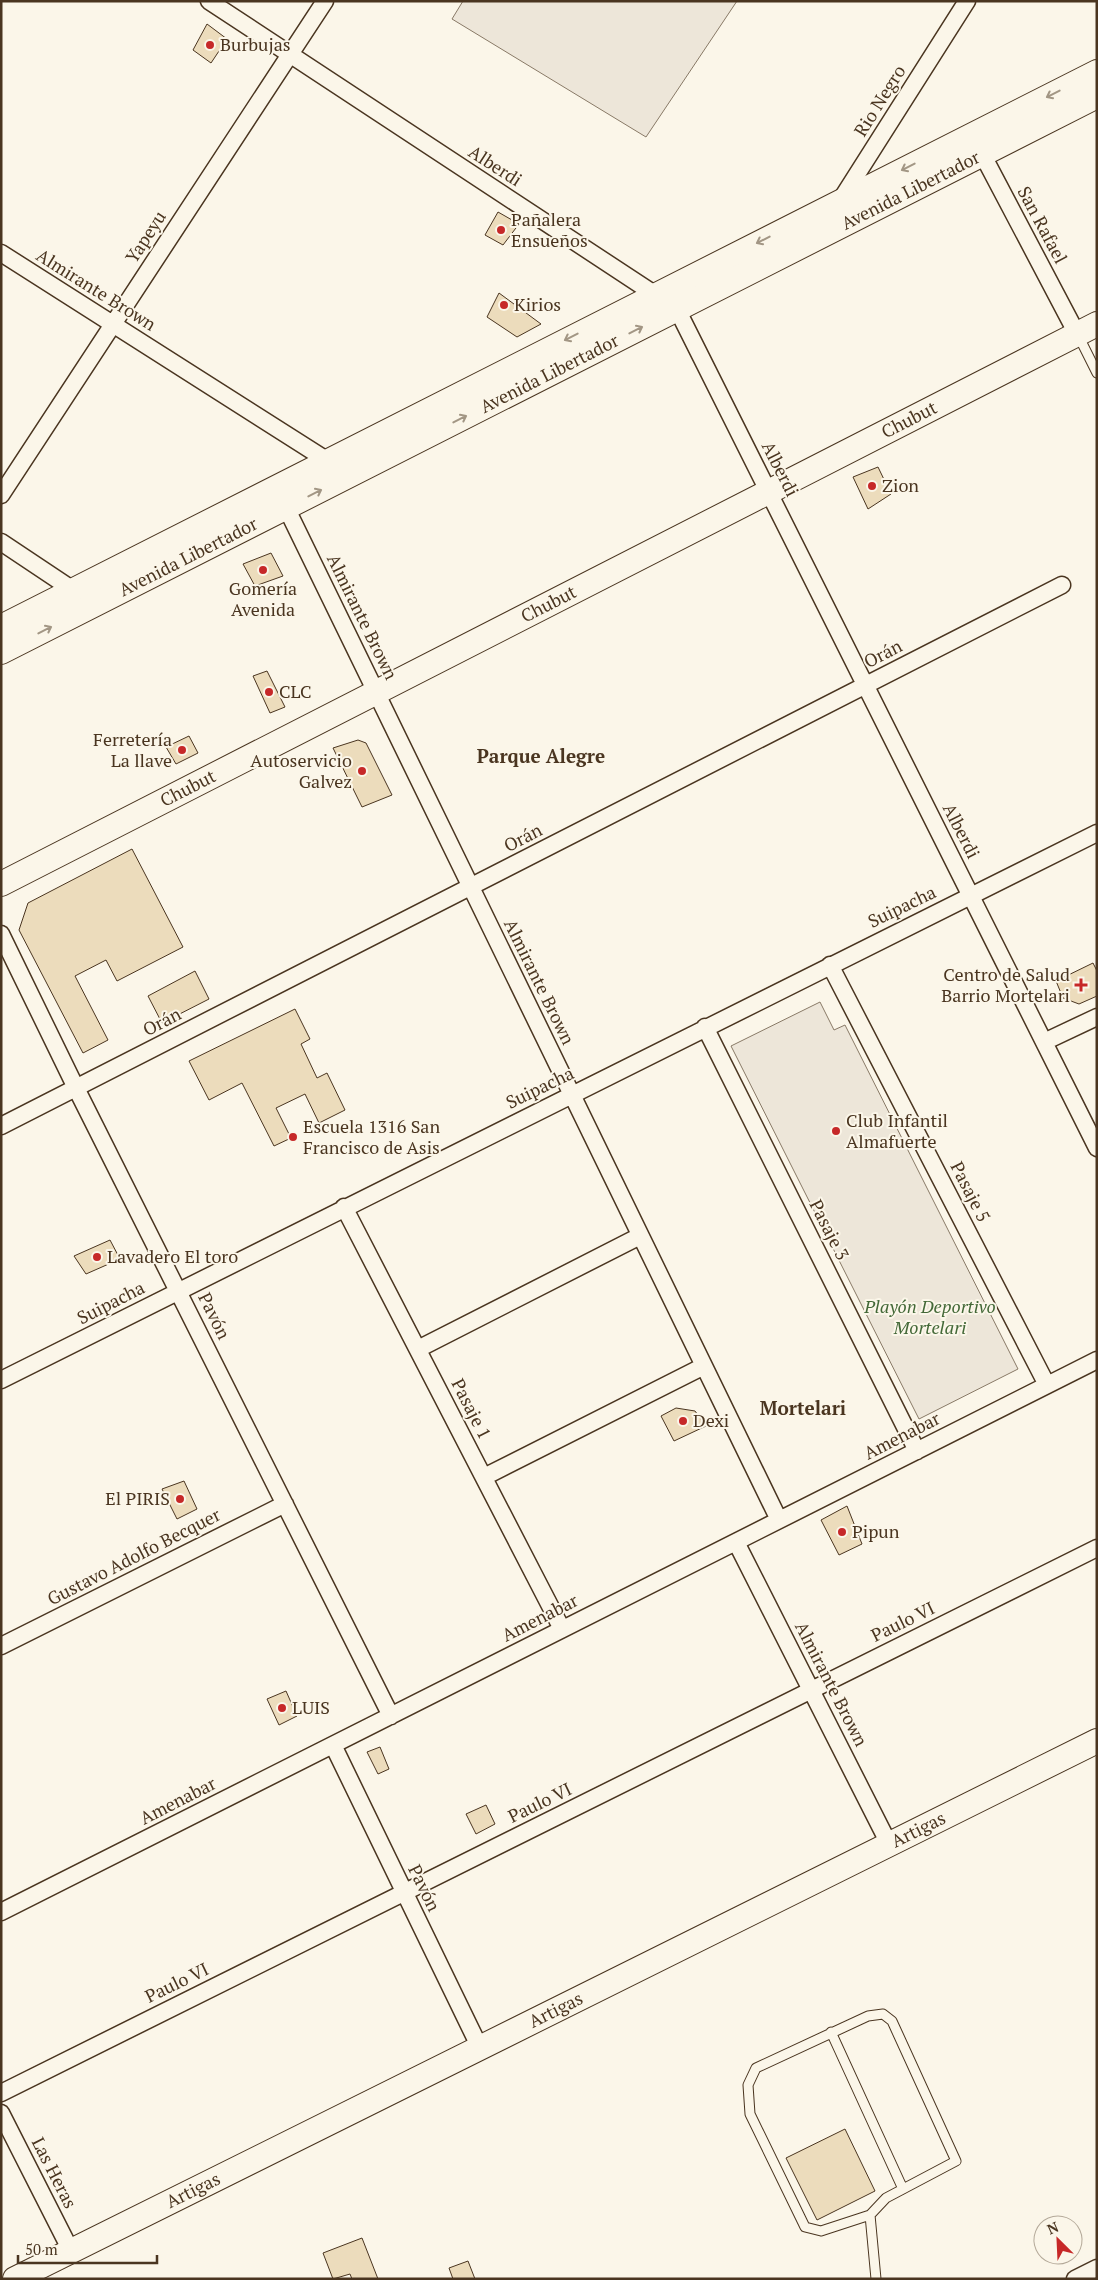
<svg xmlns="http://www.w3.org/2000/svg" width="1098" height="2280" font-family="'PT Serif',serif">
  <rect width="100%" height="100%" fill="#fbf6e9"/>
  <!-- green -->
  <path fill="#ede6d9" stroke="#887966" d="M463 1H737L646 137 452 19Z
    M820 1002 834 1030 845 1025 1018 1369 919 1419 731 1046Z"/>
  <!-- building -->
  <path fill="#ecdcbc" stroke="#4a3520" d="M207 24 227 39 211 63 193 50Z
    M498 212 519 224 503 245 485 235Z
    M499 293 541 324 517 337 487 317Z
    M878 467 891 494 868 509 853 477Z
    M271 553 283 576 255 586 243 564Z
    M267 671 285 707 270 713 253 676Z
    M189 736 198 753 176 764 166 747Z
    M358 740 366 743 392 795 362 807 333 748Z
    M132 849 183 947 117 981 106 960 75 976 108 1040 83 1053 19 930 28 903Z
    M1093 963 1097 971V996L1079 1004 1063 998 1056 981Z
    M195 971 209 999 162 1023 148 996Z
    M295 1009 310 1039 301 1044 317 1078 327 1073 345 1110 319 1123 305 1094 276 1108 291 1138 274 1146 242 1083 209 1100 189 1061Z
    M110 1240 120 1259 86 1274 74 1256Z
    M676 1408 695 1411 706 1426 674 1441 661 1416Z
    M184 1481 197 1509 177 1519 162 1489Z
    M847 1506 862 1544 839 1555 821 1520Z
    M286 1691 297 1716 279 1725 267 1699Z
    M380 1747 389 1769 378 1774 367 1752Z
    M486 1805 495 1824 476 1834 466 1814Z
    M845 2129 875 2191 817 2220 786 2158Z
    M362 2238 378 2279H352L350 2274 333 2279 323 2253Z
    M468 2261 475 2279H453L449 2268Z"/>
  <g fill="none" stroke-linecap="round" stroke-linejoin="round">
    <!-- lane casing -->
    <g stroke="#4a3520" stroke-width="11">
      <path id="lane" d="M1078 335 1097 373
        M883 2014 892 2021 956 2161 886 2198 870 2215 821 2231 805 2227 750 2114 748 2085 756 2068 868 2016Z
        M831 2032 903 2189
        M870 2215 876 2279"/>
    </g>
    <!-- street casing -->
    <g stroke="#4a3520" stroke-width="19">
      <path id="street" d="M209 1 677 309 1097 1148
        M978 146 1077 334
        M840 201 967 1
        M1 253 328 461 332 468
        M1 495 325 1
        M282 499 779 1520
        M1 542 73 590
        M1 934 76 1088 391 1716
        M830 965 1047 1385
        M705 1027 917 1451
        M1044 1042 1097 1017
        M1 1126 1062 585
        M344 1207 562 1629
        M418 1349 640 1236
        M1 1380 1097 833
        M484 1477 704 1366
        M736 1542 889 1844
        M1 1646 285 1504
        M333 1745 480 2048
        M1 1912 1097 1360
        M1 2093 1097 1548
        M1 2113 71 2251
        M1075 2279 1097 2268"/>
    </g>
    <!-- secondary casing -->
    <g stroke="#4a3520" stroke-width="26">
      <g id="secondary">
        <path d="M1 627 1097 72"/>
        <path id="s1" d="M1 652 1097 96"/>
        <path id="s2" d="M1 884 1097 324"/>
        <path id="s3" d="M15 2279 1097 1741"/>
      </g>
    </g>
    <!-- lane -->
    <use href="#lane" stroke="#fbf6e9" stroke-width="9"/>
    <!-- street -->
    <use href="#street" stroke="#fbf6e9" stroke-width="16"/>
    <!-- secondary -->
    <use href="#secondary" stroke="#fbf6e9" stroke-width="24"/>
  </g>
  <!-- one-way arrows -->
  <defs><path id="oneway-shaft" d="M-6 0H5M1.5-3L5.5 0L1.5 3" fill="none" stroke-width="1.6" stroke-linecap="round" stroke-linejoin="round" transform="scale(1.25)"/></defs>
  <g stroke="#a29684">
    <use href="#oneway-shaft" transform="translate(1053 94) rotate(153)"/>
    <use href="#oneway-shaft" transform="translate(908 167) rotate(153)"/>
    <use href="#oneway-shaft" transform="translate(763 240) rotate(153)"/>
    <use href="#oneway-shaft" transform="translate(636 330) rotate(-27)"/>
    <use href="#oneway-shaft" transform="translate(571 337) rotate(153)"/>
    <use href="#oneway-shaft" transform="translate(460 419) rotate(-27)"/>
    <use href="#oneway-shaft" transform="translate(315 493) rotate(-27)"/>
    <use href="#oneway-shaft" transform="translate(45 630) rotate(-27)"/>
  </g>
  <!-- markers -->
  <g fill="#c62828" stroke="#fbf6e9" stroke-width="2">
    <circle cx="210" cy="45" r="5"/>
    <circle cx="501" cy="230" r="5"/>
    <circle cx="504" cy="305" r="5"/>
    <circle cx="872" cy="486" r="5"/>
    <circle cx="263" cy="570" r="5"/>
    <circle cx="269" cy="692" r="5"/>
    <circle cx="182" cy="750" r="5"/>
    <circle cx="362" cy="771" r="5"/>
    <path d="M1078.5 977.5h5v5h5v5h-5v5h-5v-5h-5v-5h5z"/>
    <circle cx="836" cy="1131" r="5"/>
    <circle cx="293" cy="1137" r="5"/>
    <circle cx="97" cy="1257" r="5"/>
    <circle cx="683" cy="1421" r="5"/>
    <circle cx="180" cy="1499" r="5"/>
    <circle cx="842" cy="1532" r="5"/>
    <circle cx="282" cy="1708" r="5"/>
  </g>
  <g text-anchor="middle" stroke-width="4" stroke-linejoin="round" paint-order="stroke">
    <!-- poi labels -->
    <g font-size="18" fill="#4a3520" stroke="#fbf6e9" text-anchor="start">
      <text x="220" y="51">Burbujas</text>
      <text x="511" y="226">Pañalera<tspan x="511" dy="21">Ensueños</tspan></text>
      <text x="514" y="311">Kirios</text>
      <text x="882" y="492">Zion</text>
      <text x="263" y="595" text-anchor="middle">Gomería<tspan x="263" dy="21">Avenida</tspan></text>
      <text x="279" y="698">CLC</text>
      <text x="172" y="746" text-anchor="end">Ferretería<tspan x="172" dy="21">La llave</tspan></text>
      <text x="352" y="767" text-anchor="end">Autoservicio<tspan x="352" dy="21">Galvez</tspan></text>
      <text x="1070" y="981" text-anchor="end">Centro de Salud<tspan x="1070" dy="21">Barrio Mortelari</tspan></text>
      <text x="846" y="1127">Club Infantil<tspan x="846" dy="21">Almafuerte</tspan></text>
      <text x="303" y="1133">Escuela 1316 San<tspan x="303" dy="21">Francisco de Asis</tspan></text>
      <text x="107" y="1263">Lavadero El toro</text>
      <text x="693" y="1427">Dexi</text>
      <text x="170" y="1505" text-anchor="end">El PIRIS</text>
      <text x="852" y="1538">Pipun</text>
      <text x="292" y="1714">LUIS</text>
    </g>
    <!-- street labels -->
    <g font-size="18" fill="#4a3520" stroke="#fbf6e9">
      <text transform="translate(880 101) rotate(-58)" y="6">Rio Negro</text>
      <text transform="translate(495 166) rotate(33)" y="6">Alberdi</text>
      <text dy="6" stroke="none"><textPath href="#s1" startOffset="1020">Avenida Libertador</textPath></text>
      <text transform="translate(1042 225) rotate(62)" y="6">San Rafael</text>
      <text transform="translate(146 237) rotate(-57)" y="6">Yapeyu</text>
      <text transform="translate(96 290) rotate(32)" y="6">Almirante Brown</text>
      <text dy="6" stroke="none"><textPath href="#s1" startOffset="615">Avenida Libertador</textPath></text>
      <text dy="6" stroke="none"><textPath href="#s2" startOffset="1020">Chubut</textPath></text>
      <text transform="translate(780 469) rotate(63)" y="6">Alberdi</text>
      <text dy="6" stroke="none"><textPath href="#s1" startOffset="210">Avenida Libertador</textPath></text>
      <text dy="6" stroke="none"><textPath href="#s2" startOffset="615">Chubut</textPath></text>
      <text transform="translate(362 617) rotate(64)" y="6">Almirante Brown</text>
      <text transform="translate(883 654) rotate(-27)" y="6">Orán</text>
      <text dy="6" stroke="none"><textPath href="#s2" startOffset="210">Chubut</textPath></text>
      <text transform="translate(961 831) rotate(63)" y="6">Alberdi</text>
      <text transform="translate(523 838) rotate(-27)" y="6">Orán</text>
      <text transform="translate(902 907) rotate(-26)" y="6">Suipacha</text>
      <text transform="translate(539 982) rotate(64)" y="6">Almirante Brown</text>
      <text transform="translate(162 1022) rotate(-27)" y="6">Orán</text>
      <text transform="translate(540 1088) rotate(-26)" y="6">Suipacha</text>
      <text transform="translate(970 1192) rotate(63)" y="6">Pasaje 5</text>
      <text transform="translate(829 1230) rotate(63)" y="6">Pasaje 3</text>
      <text transform="translate(111 1303) rotate(-27)" y="6">Suipacha</text>
      <text transform="translate(214 1316) rotate(64)" y="6">Pavón</text>
      <text transform="translate(471 1409) rotate(63)" y="6">Pasaje 1</text>
      <text transform="translate(902 1436) rotate(-27)" y="6">Amenabar</text>
      <text transform="translate(134 1557) rotate(-27)" y="6">Gustavo Adolfo Becquer</text>
      <text transform="translate(540 1618) rotate(-27)" y="6">Amenabar</text>
      <text transform="translate(903 1622) rotate(-26)" y="6">Paulo VI</text>
      <text transform="translate(831 1684) rotate(63)" y="6">Almirante Brown</text>
      <text transform="translate(178 1801) rotate(-27)" y="6">Amenabar</text>
      <text transform="translate(540 1803) rotate(-26)" y="6">Paulo VI</text>
      <text dy="6" stroke="none"><textPath href="#s3" startOffset="1009">Artigas</textPath></text>
      <text transform="translate(424 1888) rotate(64)" y="6">Pavón</text>
      <text transform="translate(177 1983) rotate(-26)" y="6">Paulo VI</text>
      <text dy="6" stroke="none"><textPath href="#s3" startOffset="604">Artigas</textPath></text>
      <text transform="translate(54 2173) rotate(63)" y="6">Las Heras</text>
      <text dy="6" stroke="none"><textPath href="#s3" startOffset="199">Artigas</textPath></text>
    </g>
    <!-- park labels -->
    <g font-size="18" font-style="italic" fill="#436837" stroke="#fbf6e9">
      <text x="930" y="1313">Playón Deportivo<tspan x="930" dy="21">Mortelari</tspan></text>
    </g>
    <!-- neighbourhood labels -->
    <g font-size="19" font-weight="bold" fill="#4a3520" stroke="#fbf6e9">
      <text x="541" y="763">Parque Alegre</text>
      <text x="803" y="1415">Mortelari</text>
    </g>
  </g>
  <!-- border -->
  <rect width="1098" height="2280" fill="none" stroke="#4a3520" stroke-width="5"/>
  <!-- north arrow -->
  <g transform="translate(1058 2240) rotate(336)"><circle r="24" fill="#fbf6e9" stroke="#b4a999"/>
  <path d="M0-4L9 19L0 12L-9 19Z" fill="#c62828"/>
  <text y="-8" font-size="14" font-weight="bold" text-anchor="middle" fill="#4a3520">N</text>
  </g>
  <!-- scale -->
  <path d="M18 2255v8h139v-8" fill="none" stroke="#4a3520" stroke-width="2.5"/>
  <text x="25" y="2255" font-size="15" fill="#4a3520" stroke="#fbf6e9" stroke-width="4" paint-order="stroke">50 m</text>
</svg>
